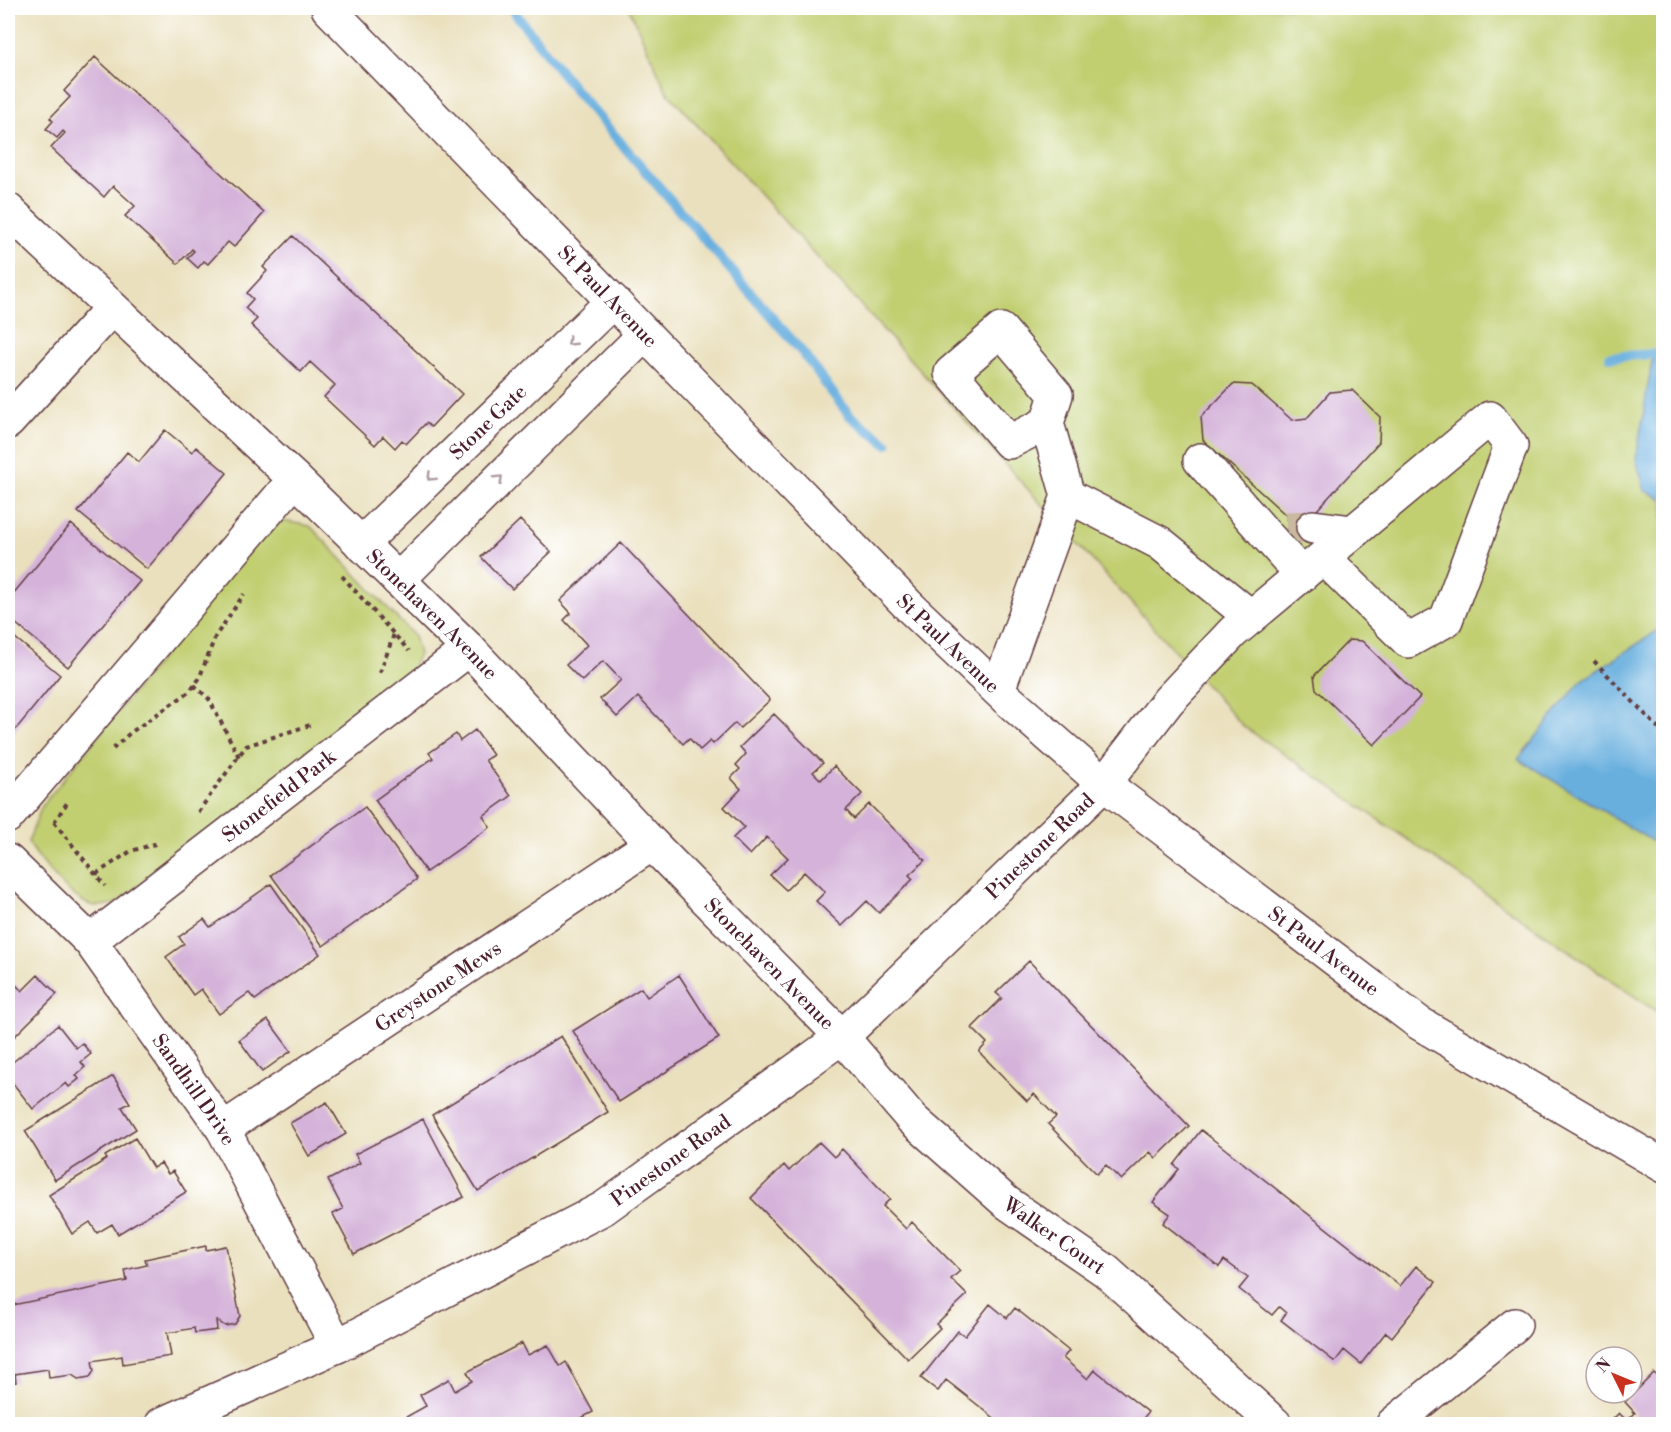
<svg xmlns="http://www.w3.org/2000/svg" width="1671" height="1432" font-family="'Libre Bodoni',serif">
  <rect width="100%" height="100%" fill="#fff"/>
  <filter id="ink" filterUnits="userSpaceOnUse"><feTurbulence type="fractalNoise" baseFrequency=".0167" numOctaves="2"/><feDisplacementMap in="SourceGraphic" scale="12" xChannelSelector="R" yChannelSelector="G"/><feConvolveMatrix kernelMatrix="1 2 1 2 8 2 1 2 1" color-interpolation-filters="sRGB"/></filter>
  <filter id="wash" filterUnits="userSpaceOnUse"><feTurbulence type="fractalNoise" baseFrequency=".008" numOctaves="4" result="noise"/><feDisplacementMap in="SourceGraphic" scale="24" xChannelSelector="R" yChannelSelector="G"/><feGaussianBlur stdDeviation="1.35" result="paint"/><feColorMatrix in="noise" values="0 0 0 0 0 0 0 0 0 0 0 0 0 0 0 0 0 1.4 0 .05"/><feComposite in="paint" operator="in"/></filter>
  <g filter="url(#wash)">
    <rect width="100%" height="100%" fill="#eae0bd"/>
    <!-- green -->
    <path fill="#c1cf71" stroke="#86774e" stroke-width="1.5" d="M629 8H1663V1016L1243 726 667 92Z
      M284 521 310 526 414 636 419 654 406 682 115 904C109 904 102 907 96 906 74 905 39 859 28 842L42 806 264 530Z"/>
    <!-- water -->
    <path fill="#67afde" stroke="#586784" stroke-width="1.5" d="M1653 354 1663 362V499L1645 491 1636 459Z
      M1663 627V848L1518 759 1581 681Z"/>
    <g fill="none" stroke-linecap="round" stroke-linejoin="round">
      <!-- stream -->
      <path stroke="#67afde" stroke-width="10" d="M511 8 575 90 802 352 849 415 887 444
        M1610 357 1653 354"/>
    </g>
    <g id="blocks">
      <!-- building -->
      <path fill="#d4b2d9" d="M95 57 264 213 234 247 228 242 208 264 204 261 198 268 187 258 194 251 192 249 178 264 125 216 135 206 113 186 104 197 51 148 65 133 63 131 57 138 46 129 53 121 50 118 70 97 64 91Z
        M293 236 462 394 431 427 426 423 406 444 402 440 395 448 383 436 375 445 324 397 335 385 310 362 301 372 251 325 257 319 245 308 253 299 247 293 267 271 263 267Z
        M1233 384 1252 385 1292 420 1307 418 1330 392 1352 390 1380 417 1379 442 1317 510 1311 541 1288 542 1287 516 1203 440 1201 417Z
        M165 430 192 452 196 447 227 473 147 569 78 512 127 452 139 462Z
        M520 520 551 552 512 589 481 557Z
        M71 524 140 581 68 667 8 617V600Z
        M621 543 770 700 740 728 735 723 713 744 710 741 700 750 689 738 683 744 638 697 617 717 600 699 621 680 603 661 582 681 566 665 587 645 564 620 571 613 560 601Z
        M8 632 60 675 8 739Z
        M1349 640 1362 641 1420 697 1374 745 1316 689 1314 676Z
        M774 714 823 763 813 772 821 780 834 766 862 794 846 810 854 819 869 804 925 860 909 875 913 879 879 913 867 901 842 926 816 901 825 892 804 872 786 890 770 875 788 858 767 837 750 855 733 838 744 827 724 807 741 789 731 778 740 769 736 765 746 754 740 747Z
        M475 730 493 755 485 760 511 796 483 816 490 827 426 872 375 800 433 758 429 753 456 734 460 741Z
        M365 807 417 879 323 946 271 875Z
        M271 884 320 954 255 1000 249 993 219 1014 201 989 193 995 166 957 184 944 179 937 204 919 210 927Z
        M1029 961 1189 1126 1156 1158 1150 1152 1121 1180 1106 1165 1097 1174 1048 1124 1056 1117 1034 1094 1027 1101 979 1052 987 1043 972 1028 1002 998 996 993Z
        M38 975 57 994 8 1043V977L22 991Z
        M679 975 719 1038 619 1102 573 1031 641 988 647 997Z
        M268 1020 291 1051 262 1072 239 1040Z
        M58 1025 76 1048 82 1043 91 1054 81 1062 85 1067 76 1075 79 1079 69 1087 66 1083 33 1109 8 1077V1066Z
        M561 1036 608 1112 478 1191 432 1115Z
        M113 1076 130 1103 122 1107 136 1129 55 1180 25 1131Z
        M327 1102 346 1134 309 1156 290 1123Z
        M423 1119 464 1197 354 1254 333 1214 343 1209 328 1180 360 1163 355 1154Z
        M1201 1130 1400 1286 1416 1266 1436 1282 1392 1337 1386 1332 1361 1364 1344 1350 1335 1362 1281 1320 1286 1313 1279 1307 1272 1315 1239 1289 1248 1278 1224 1260 1219 1267 1163 1223 1170 1214 1153 1202 1179 1169 1174 1165Z
        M135 1138 153 1168 161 1163 168 1174 173 1171 186 1192 118 1234 112 1224 97 1233 90 1222 72 1234 49 1195 107 1159 105 1156Z
        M819 1142 834 1157 842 1149 890 1199 883 1206 906 1229 912 1222 960 1271 951 1279 967 1295 936 1324 940 1328 908 1359 751 1198 784 1165 789 1171Z
        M206 1246V1250L226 1246 240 1316 235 1324 225 1326 216 1320 217 1330 195 1333 194 1328 167 1333 171 1356 123 1364 122 1356 92 1361 94 1371 90 1377 78 1379 72 1375 49 1378 48 1369 15 1374 16 1382 8 1383V1306L127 1281 125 1270 147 1265 145 1259Z
        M990 1304 1007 1318 1015 1308 1069 1351 1063 1358 1088 1379 1095 1370 1148 1412 1140 1423 1142 1424H1002L946 1380 938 1391 921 1378 958 1331 965 1336Z
        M522 1343 528 1355 548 1345 560 1366 566 1362 593 1412 570 1424H410L406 1417 426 1406 420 1395 449 1379 455 1391 472 1381 467 1372Z
        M1654 1373 1664 1382V1424H1608L1619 1413 1627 1421 1635 1413 1625 1402Z"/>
    </g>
  </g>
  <g filter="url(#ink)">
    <use href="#blocks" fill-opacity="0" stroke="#623c41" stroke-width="1.5"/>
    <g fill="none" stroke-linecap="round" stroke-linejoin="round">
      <!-- minor-tunnel -->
      <path stroke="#cab9a0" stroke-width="33" stroke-dasharray="33 16" stroke-linecap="butt" d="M1287 528 1313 527"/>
      <!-- minor casing -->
      <g stroke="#623c41" stroke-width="36">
        <g id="minor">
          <path id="s1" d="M8 210 295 479 469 649 652 844 842 1037 912 1119 1006 1202 1106 1271 1275 1424"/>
          <path d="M8 422 111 309"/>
          <path d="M1047 423 1009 442 951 373 1001 330 1056 395 1047 423 1068 496"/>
          <path d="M1200 460 1302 575"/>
          <path d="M1313 527 1353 532"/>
          <path id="s2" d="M361 544 613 301"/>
          <path d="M398 580 645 334"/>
          <path d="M998 690 1068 496 1160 543 1251 617"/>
          <path d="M8 816 295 479"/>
          <path id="s3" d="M8 861 90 941 223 1129 337 1346"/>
          <path id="s4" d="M90 941 469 649"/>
          <path id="s5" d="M223 1129 652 844"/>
          <path id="s6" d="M162 1424 337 1346 604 1208 842 1037 1104 784 1168 701 1233 632 1490 418 1511 446 1446 620 1408 641 1323 557"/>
          <path d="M1393 1424 1515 1325"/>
        </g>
      </g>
      <!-- major casing -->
      <g stroke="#623c41" stroke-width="36">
        <g id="major">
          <path id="s7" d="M328 8 909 606 1007 699 1104 784 1419 1023 1664 1166"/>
        </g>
      </g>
      <!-- path -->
      <path stroke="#623c41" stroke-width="4" stroke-dasharray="4.5 4.5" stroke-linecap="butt" d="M342 576 409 651
        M1594 661 1664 734
        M380 673 394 634
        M194 685 209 699 239 757
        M113 749 130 733 189 692 199 679 215 637 244 594
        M198 812 246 746 313 724
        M54 822 67 803
        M54 822 105 886
        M96 874 131 851 158 843"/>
      <!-- minor -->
      <use href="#minor" stroke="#fff" stroke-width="33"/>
      <!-- major -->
      <use href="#major" stroke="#fff" stroke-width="33"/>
    </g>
    <!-- one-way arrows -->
    <defs><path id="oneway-chevron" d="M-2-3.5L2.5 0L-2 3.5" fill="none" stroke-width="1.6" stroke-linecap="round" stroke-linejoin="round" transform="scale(1.5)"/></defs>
    <g stroke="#ae9aa0">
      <use href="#oneway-chevron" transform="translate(571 342) rotate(136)"/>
      <use href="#oneway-chevron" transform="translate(431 477) rotate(136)"/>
      <use href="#oneway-chevron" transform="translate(499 479) rotate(-45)"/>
    </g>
  </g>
  <g text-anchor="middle" stroke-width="4.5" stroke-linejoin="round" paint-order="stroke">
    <!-- street labels -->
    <g font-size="20" fill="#4a1f2b" stroke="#fff">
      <text dy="7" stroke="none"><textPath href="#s7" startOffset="402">St Paul Avenue</textPath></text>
      <text dy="7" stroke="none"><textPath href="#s2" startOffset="176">Stone Gate</textPath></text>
      <text dy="7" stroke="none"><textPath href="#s1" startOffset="586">Stonehaven Avenue</textPath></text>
      <text dy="7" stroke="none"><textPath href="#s7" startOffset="888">St Paul Avenue</textPath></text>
      <text dy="7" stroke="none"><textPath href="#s4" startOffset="238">Stonefield Park</textPath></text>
      <text dy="7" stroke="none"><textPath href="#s6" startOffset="1060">Pinestone Road</textPath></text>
      <text dy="7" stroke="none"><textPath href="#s7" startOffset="1374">St Paul Avenue</textPath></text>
      <text dy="7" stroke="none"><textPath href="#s1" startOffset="1072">Stonehaven Avenue</textPath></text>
      <text dy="7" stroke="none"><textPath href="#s5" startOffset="258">Greystone Mews</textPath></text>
      <text dy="7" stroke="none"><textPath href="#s3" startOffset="296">Sandhill Drive</textPath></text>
      <text dy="7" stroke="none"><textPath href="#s6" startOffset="574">Pinestone Road</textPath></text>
      <text dy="7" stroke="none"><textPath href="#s1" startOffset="1467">Walker Court</textPath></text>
    </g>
  </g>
  <!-- margin -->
  <rect width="1671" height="1432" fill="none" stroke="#fff" stroke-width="30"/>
  <!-- north arrow -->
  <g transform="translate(1614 1375) rotate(313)"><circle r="28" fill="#ffffff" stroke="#b7a5aa" stroke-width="1.5"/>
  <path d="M0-4.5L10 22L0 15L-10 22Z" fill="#c8321e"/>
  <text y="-9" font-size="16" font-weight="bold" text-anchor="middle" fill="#4a1f2b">N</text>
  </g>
</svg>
